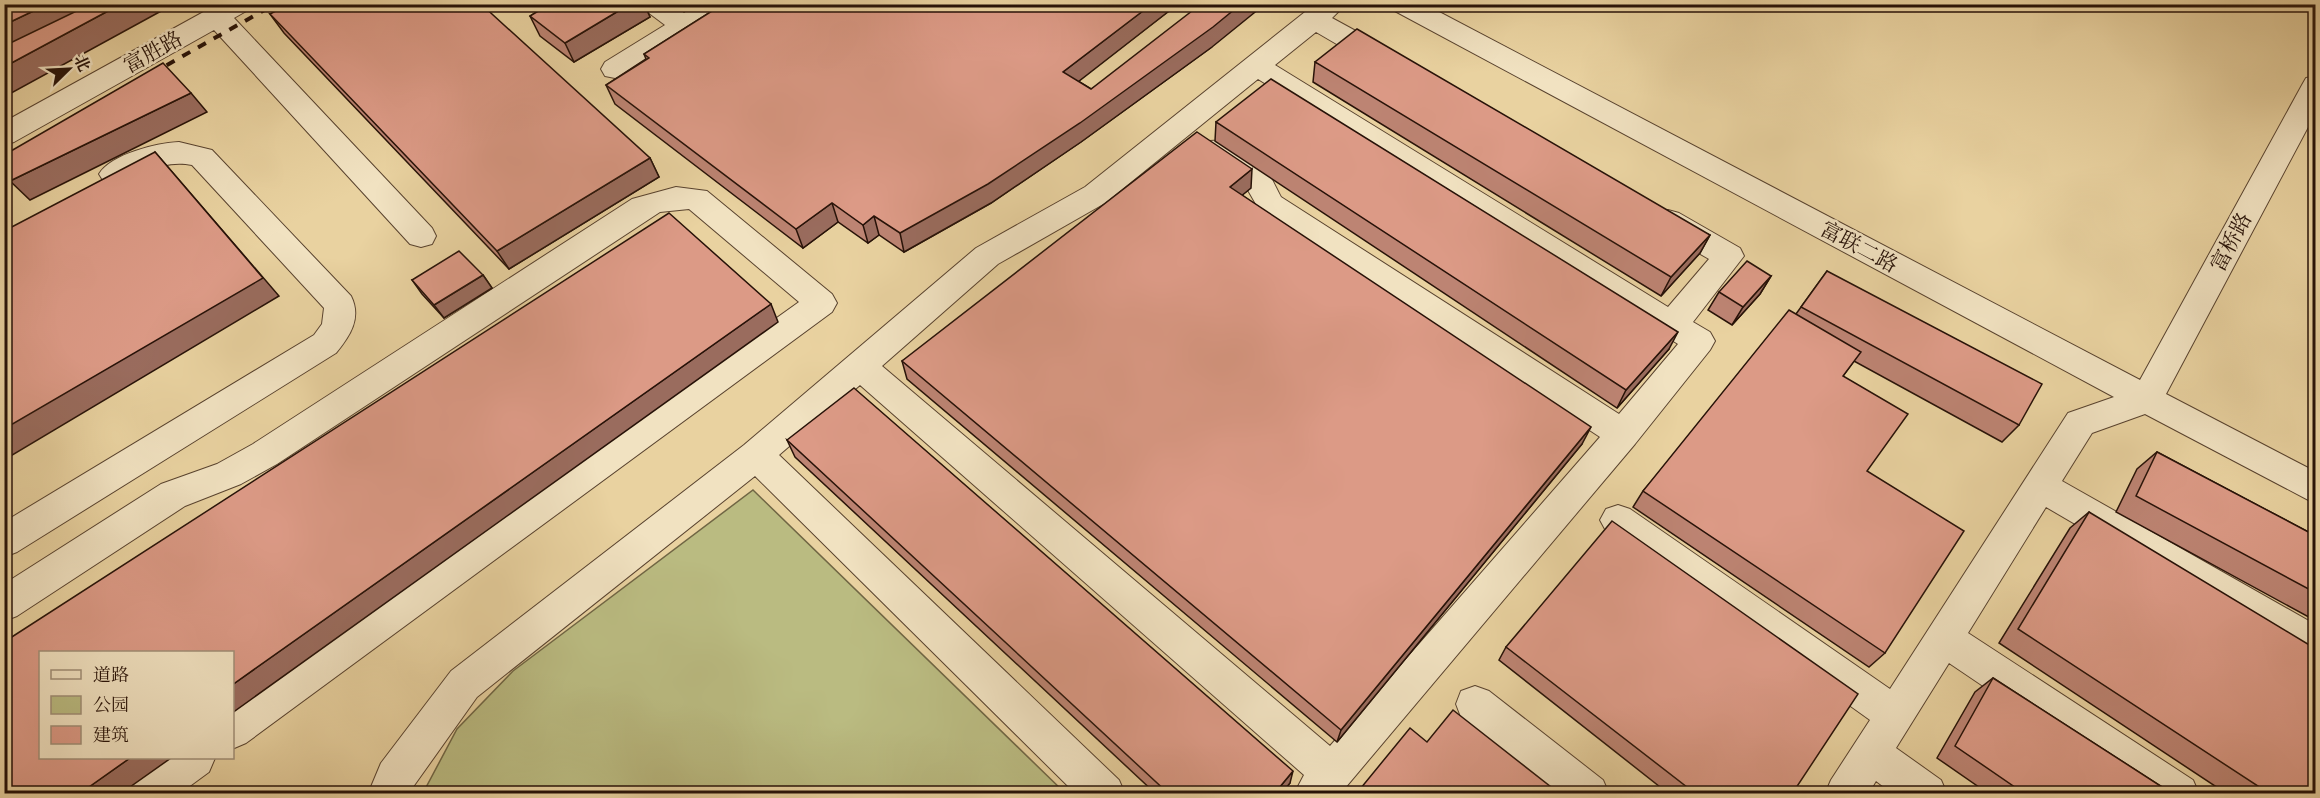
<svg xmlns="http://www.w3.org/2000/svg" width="2320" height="798" font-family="'IM FELL French Canon','Noto Serif SC',serif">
  <rect width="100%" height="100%" fill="#e9d2a0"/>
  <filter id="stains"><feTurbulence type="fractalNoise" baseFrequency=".00333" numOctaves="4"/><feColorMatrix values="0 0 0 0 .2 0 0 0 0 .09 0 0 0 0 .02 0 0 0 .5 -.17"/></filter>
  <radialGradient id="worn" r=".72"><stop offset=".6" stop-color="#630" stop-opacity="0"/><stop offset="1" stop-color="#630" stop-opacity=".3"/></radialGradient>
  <!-- green -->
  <path fill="#babb81" stroke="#706644" stroke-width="1.5" d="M753 490 1065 793H423L457 729 513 671Z"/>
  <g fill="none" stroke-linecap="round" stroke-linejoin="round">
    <!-- minor casing -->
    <g stroke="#58422e" stroke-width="2">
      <path id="minor" d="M218 4H252L248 10 234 18 432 228 436 236 432 244 421 247 410 244 214 30 14 142 4 145V122Z
        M641 4H673L684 13 697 4H730L726 10 625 76 615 78 605 76 601 69 605 62 665 25 645 10Z
        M1315 4H1346L1332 18 1396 53 1400 60 1396 67 1386 69 1376 67 1316 32 1275 65 1668 307 1709 259 1657 229 1653 221 1657 213 1668 210 1679 213 1740 248 1744 256 1693 322 1710 332 1715 341 1710 350 1635 444 1340 794H1294L1304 775 860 385 779 455 1119 780 1125 794H1076L755 476 477 697 408 794H368L381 763 451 671 744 445 976 248 1085 187ZM1258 79 1678 344 1619 414 1281 197C1276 188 1271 175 1264 168 1250 155 1225 136 1206 142L1202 149 1206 156 1245 185 1261 213 1600 437 1330 746 882 366 998 264 1105 203Z
        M1389 4H1424L2140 380 2302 85 2306 78 2316 76V112L2166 394 2316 472V504L2145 414 2092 433 2062 481 2316 625V662L2303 657 2046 507 1968 633 2193 780 2199 794H2143L1949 663 1896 748 1941 780 1947 794H1893L1876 781 1868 794H1825L1831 780 1870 720 1606 531 1600 520 1606 509 1618 505 1630 509 1890 689 2068 413 2114 397 1393 10Z
        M179 142 212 150 351 296C362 318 350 336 336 353L17 552 4 557V522L314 335 322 324 324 308 192 165C161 159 142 176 114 185L104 182 99 174C111 154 157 143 179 142Z
        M676 187 707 191 832 294 837 303 832 312 246 743 232 749V707L799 302 689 209 660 212 277 464 241 484 185 506 17 616 4 621V584L161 484 217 464 253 444 632 199Z
        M1475 686 1489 691 1603 780 1609 794H1557L1461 717 1456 704 1461 691Z
        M163 758H215L209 772 179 794H125L131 780Z"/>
    </g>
    <!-- minor -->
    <use href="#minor" fill="#f1e2c1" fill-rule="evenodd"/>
    <!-- rail -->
    <path stroke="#271208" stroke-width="4" stroke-dasharray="9 9" stroke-linecap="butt" d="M151 74 275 4"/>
  </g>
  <!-- wall -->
  <path fill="#bd8473" stroke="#271208" stroke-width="1.5" d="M532 4H644L650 17 574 62 540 36 530 16 540 10Z
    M723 4H1178L1078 81 1091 89 1212 47 1081 142 991 203 904 252 879 235 868 243 838 222 803 248 615 104 606 85 646 59 644 54Z
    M270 14 650 158 659 177 509 269 284 33Z
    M1315 62 1710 235 1700 253 1661 296 1313 82Z
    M1216 122 1669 349 1617 408 1215 141Z
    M1251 188 1242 195 1582 444 1337 742 907 379 902 361Z
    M1827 271 2019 425 2002 442 1854 361 1843 376 1867 471 1885 653 1869 667 1633 507 1643 491 1796 314Z
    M483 275 492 288 444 318 422 294 412 280Z
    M1771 276 1760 294 1732 325 1708 310 1719 292Z
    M787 440 1290 783 1281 794H1156L795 457Z
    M2157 452 2316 536V621L2116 512 2137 469Z
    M2089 512 2316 794H2227L1999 643 2070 528Z
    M1506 647 1792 794H1669L1499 660Z
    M1993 678 2173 794H1989L1937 758 1975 692Z"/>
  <!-- shaded-wall -->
  <path fill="#9a6c5e" stroke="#271208" stroke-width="1.5" d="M48 4H106L4 54V25Z
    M121 4H174L4 97V67Z
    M630 4H644L650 17 574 62 565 43Z
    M1152 4H1178L1065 92 1063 72Z
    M1241 4H1265L1212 47 1081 142 991 203 904 252 900 233Z
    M191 93 207 112 30 200 10 181Z
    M155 152 279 296 4 460V429Z
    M650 158 659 177 509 269 497 251Z
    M1252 169 1251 188 1229 206 1230 187Z
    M832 203 838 222 803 248 796 229Z
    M874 216 879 235 868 243 863 225Z
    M1710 235 1700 253 1661 296 1671 277Z
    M483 275 492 288 444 318 434 305Z
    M1771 276 1760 294 1732 325 1743 307Z
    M771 304 778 322 232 713V685Z
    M1678 332 1669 349 1617 408 1626 390Z
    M1591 427 1582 444 1337 742 1341 730Z
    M130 758H171L120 794H79Z
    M1293 771 1290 783 1281 794H1274Z"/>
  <!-- building -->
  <path fill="#dc9a86" stroke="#271208" stroke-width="1.5" d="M4 4H48L4 25Z
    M91 4H121L4 67V46Z
    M289 4H481L650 158 497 251 270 14Z
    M550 4H630L565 43 530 16Z
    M723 4H1152L1063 72 1091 89 1201 4H1241L1213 27 1080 123 988 184 900 233 874 216 863 225 832 203 796 229 606 85 649 58 644 54Z
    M1357 29 1710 235 1671 277 1315 62Z
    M163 63 191 93 10 181 4 175V155Z
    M1271 79 1678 332 1626 390 1216 122Z
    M1197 132 1252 169 1230 187 1591 427 1341 730 902 361Z
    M155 152 263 278 4 429V231Z
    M669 213 771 304 232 685V652H40V758H130L79 794H4V642Z
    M459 251 483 275 434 305 412 280Z
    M1747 261 1771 276 1743 307 1719 292Z
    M1827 271 2042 384 2019 425 1801 307Z
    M1789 310 1861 352 1843 376 1908 414 1867 471 1964 531 1885 653 1643 491Z
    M854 388 1293 771 1274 794H1169L787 440Z
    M2157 452 2316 536V593L2136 496Z
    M2089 512 2316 649V794H2270L2018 629Z
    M1612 521 1858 694 1792 794H1696L1506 647Z
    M1993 678 2173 794H2025L1955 746Z
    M1453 710 1560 794H1356L1410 728 1427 742Z"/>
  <g text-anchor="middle" stroke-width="5" stroke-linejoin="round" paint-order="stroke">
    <!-- street labels -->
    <g font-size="21" fill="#271208" stroke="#f1e2c1">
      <text transform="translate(153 52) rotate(-29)" y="7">富胜路</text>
      <text transform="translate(2231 242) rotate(-62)" y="7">富桥路</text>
      <text transform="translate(1859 247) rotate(28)" y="7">富联二路</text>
    </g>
  </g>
  <!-- margin -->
  <rect width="2320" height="798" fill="none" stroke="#e9d2a0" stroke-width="24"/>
  <rect x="6" y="6" width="2308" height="786" fill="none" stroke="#271208" stroke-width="3"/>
  <rect x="12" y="12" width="2296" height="774" fill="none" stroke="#271208" stroke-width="1.5"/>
  <!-- legend -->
  <rect x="39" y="651" width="195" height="108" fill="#f1e2c1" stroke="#a08f77" stroke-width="1.5"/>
  <rect x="51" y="670" width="30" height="9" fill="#f1e2c1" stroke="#a08f77" stroke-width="1.5"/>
  <text x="93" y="681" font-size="18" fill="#271208">道路</text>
  <rect x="51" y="696" width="30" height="18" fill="#babb81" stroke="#a08f77" stroke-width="1.5"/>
  <text x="93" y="711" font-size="18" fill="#271208">公园</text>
  <rect x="51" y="726" width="30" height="18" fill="#dc9a86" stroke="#a08f77" stroke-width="1.5"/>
  <text x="93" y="741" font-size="18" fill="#271208">建筑</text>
  <!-- north arrow -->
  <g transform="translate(69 69) rotate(66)" stroke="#f1e2c1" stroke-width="4.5" paint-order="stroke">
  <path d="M0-4.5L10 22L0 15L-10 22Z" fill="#271208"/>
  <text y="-9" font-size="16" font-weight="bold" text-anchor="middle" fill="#271208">北</text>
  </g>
  <rect width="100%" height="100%" filter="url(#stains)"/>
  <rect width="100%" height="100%" fill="url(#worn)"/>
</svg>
